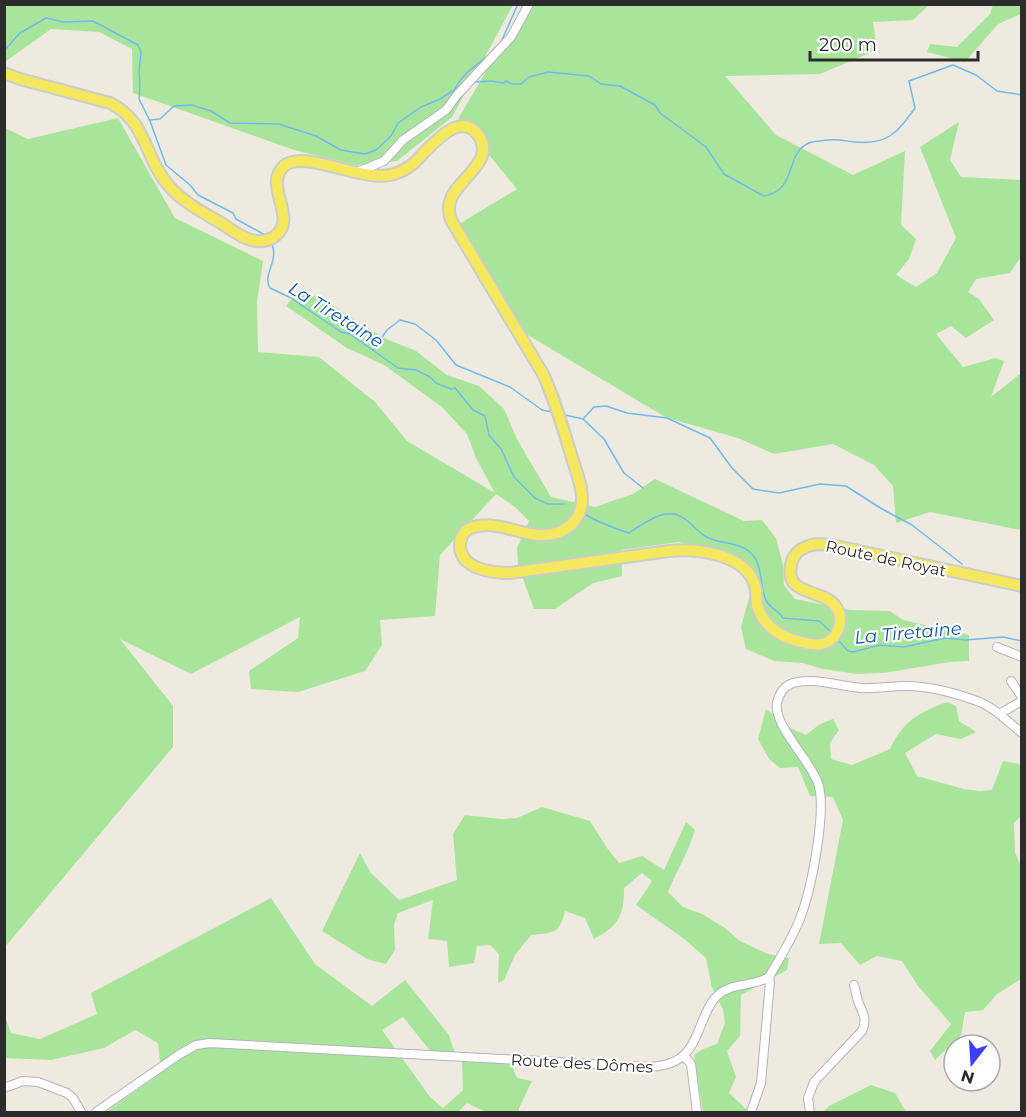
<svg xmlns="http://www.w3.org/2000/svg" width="1026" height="1117" font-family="Montserrat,sans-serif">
  <rect width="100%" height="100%" fill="#eeeadf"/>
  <!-- green -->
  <path fill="#a8e59a" d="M5 5H513L452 117 397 161 356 165 294 150 133 93 132 49 99 32 51 29 5 62Z
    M522 5H929L913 20 873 22 877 50 820 74 725 76 776 135 853 175 905 151 901 225 916 239 909 259 896 275 916 287 937 273 956 238 920 147 959 122 950 160 961 177 1021 180V257L1010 273 976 279 968 292 979 299 994 320 966 338 951 326 936 334 963 367 996 358 1004 361 991 397 1021 373V530L930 512 896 523 893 486 874 465 833 444 774 454 738 438 667 418 521 331 459 224 517 189 489 155 480 133 458 119 515 22Z
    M993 5H1021V14L998 24 965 62 927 52 930 44 957 47 990 14Z
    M118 118 175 218 263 261 257 302 258 352 319 357 375 402 407 441 495 493 476 458 467 434 442 407 384 365 347 348 286 306 298 292 319 297 384 338 416 351 447 375 479 386 504 409 518 441 551 497 595 507 633 494 655 479 744 521 762 520 776 538 783 565 784 585 795 599 850 610 890 611 903 620 969 635V661L950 662 884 673 857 674 823 669 802 663 774 661 746 649 741 627 755 576 733 556 679 542 621 550 622 576 593 583 555 609H534L518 565 517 548 529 521 515 507 496 494 440 555 435 616 380 620 382 645 365 671 298 692 251 689 249 671 298 638 300 617 191 674 120 639 173 706V747L5 947V128L28 139Z
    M947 702 956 706 959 721 976 732 961 739 936 734 905 753 917 776 964 789 980 791 992 790 1003 761 1019 764 1022 770 1021 816 1014 823 1015 852 1021 867V979L997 994 983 1010 965 1012 961 1035 935 1060 930 1051 951 1024 918 986 902 961 877 956 860 965 841 943 819 944 843 820 833 797 810 796 798 767 780 768 769 759 758 739 766 709 790 728 806 735 820 724 833 719 839 730 830 743 831 759 852 765 890 749C904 720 918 713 947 702Z
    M542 807 590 821 607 848 619 863 642 856 664 870 686 822 695 830C688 853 677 870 668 892L683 907 702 914 725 928 740 941 768 954 789 958 787 970 741 995 740 1036 727 1051 736 1077 729 1093 749 1112H703L694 1055 701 1050 717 1044 725 1023 723 1009 712 988 706 958 683 938 636 905 652 881 642 873 624 888C624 915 619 926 594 939L585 918 565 911C560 934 553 933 531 935L515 955 504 980 498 983 499 954 490 945 477 946 474 963 449 967 447 941 428 939 433 900 398 913 394 925 395 950 386 964 367 959 322 931 360 853 371 873 399 900 457 880 453 834 465 815 502 819 517 818Z
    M271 898 315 964 372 1006 405 980 449 1035 455 1054 432 1053 403 1017 382 1030 430 1097 443 1108 463 1090 462 1060 511 1063 517 1078 532 1081 519 1108V1112H486L467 1103 458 1112H106L161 1073 158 1043 135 1030 104 1048 51 1060 5 1058 4 1013 11 1033 40 1039 97 1014 91 993Z
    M871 1085 895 1093 906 1112H823L829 1106Z"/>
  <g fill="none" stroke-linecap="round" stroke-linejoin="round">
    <!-- stream -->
    <path stroke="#70baf2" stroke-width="1.5" d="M501 42 518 4
      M4 51 20 33 46 18 64 22 93 21 138 45 141 52 139 72 140 85 139 99 150 121 166 165 190 185 198 195 233 213 236 219 265 235
      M474 82 491 81 504 83 506 81 512 84H521L529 77 548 72 589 76 601 84 620 86 655 105 660 113 706 147 724 174 764 196C798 190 784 154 809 143 814 141 822 141 828 140 837 139 846 141 855 142 888 145 897 133 915 108L909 81 953 65 976 75 997 91 1022 95
      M454 90C464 71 477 66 492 52
      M150 120 160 119 174 106 192 105 211 111 230 123 279 124 316 136 341 150 365 154 376 150 391 136 398 123 421 107 440 99 459 87
      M272 244C279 261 262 275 270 288L291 298 341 332 350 334 398 368 416 370 430 377 436 383 451 389 455 388 473 410 485 416 489 435 501 449 514 477 535 498 548 504H564
      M373 350 387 330 400 320 415 324 436 340 456 365 510 387 542 410 552 412
      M565 415 583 419 594 407 606 406 627 413 667 418 710 438 732 468 753 489 779 493 820 484 846 486 882 509 912 525 962 564
      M583 419 604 439 624 473 643 488
      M584 514C598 522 613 528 629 533 638 527 655 515 666 514 685 512 692 528 705 536 721 546 743 540 755 558 763 570 760 592 767 602 771 608 779 611 783 618L819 621 831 632
      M838 640 848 651 853 652 880 645 904 647 945 638 965 640 1003 637 1022 641"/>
    <!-- minor casing -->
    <g stroke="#b2b2c0" stroke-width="10">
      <path id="minor" d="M355 173 384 161 403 140 446 110 457 95 511 37 529 4
        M997 647 1022 657
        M1011 681 1022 697
        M999 714 1022 701
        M684 1056 691 1064 697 1112
        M4 1088 23 1081 38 1082 67 1093 73 1098 81 1112
        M96 1112 180 1054 196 1045 210 1043 649 1067C685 1065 691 1050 703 1020 707 1011 710 1002 717 996 731 982 753 987 769 977 780 957 795 935 802 913 812 885 827 809 818 783 810 760 773 725 777 703 779 694 784 686 793 683 814 677 839 686 861 688 876 689 891 686 906 686 930 686 955 693 977 701 994 707 1008 722 1022 733
        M751 1112 761 1083 770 982 769 977
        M810 1112 808 1098 814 1082 862 1031C868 1019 862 1012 858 1001 856 996 856 990 854 985"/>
    </g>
    <!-- major casing -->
    <g stroke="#ccc" stroke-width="14">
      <path id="major" d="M4 73 20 79 110 103C147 121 144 158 169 186 183 202 202 212 221 223 232 230 244 240 257 241 264 242 269 240 274 237 300 219 262 186 284 166 303 148 364 184 394 174 401 172 408 168 414 163 427 151 459 107 479 136 496 162 455 180 450 202 448 208 449 214 451 220L543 374C556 402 564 432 573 461 577 474 583 488 582 502 580 524 561 536 540 535 516 534 492 518 468 529 463 533 460 538 460 545 460 569 492 573 510 573L669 551C696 548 747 554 755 586 757 592 756 599 757 605 762 622 774 633 791 639 800 642 813 646 822 644 838 640 845 620 836 607 824 588 784 597 791 565 792 558 797 551 804 548 812 543 822 544 831 545L1022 586"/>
    </g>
    <!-- minor -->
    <use href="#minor" stroke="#fff" stroke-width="8"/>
    <!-- major -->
    <use href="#major" stroke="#f4e95e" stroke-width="10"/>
  </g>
  <g text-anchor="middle" stroke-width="4.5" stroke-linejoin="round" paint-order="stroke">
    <!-- street labels -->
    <g font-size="16" fill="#2c2c2c" stroke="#fff">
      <text transform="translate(886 558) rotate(12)" y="6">Route de Royat</text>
      <text transform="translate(582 1063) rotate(3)" y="6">Route des Dômes</text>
    </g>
    <!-- water labels -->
    <g font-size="18" font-style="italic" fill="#0b55a2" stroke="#fff">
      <text transform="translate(336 315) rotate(32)" y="6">La Tiretaine</text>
      <text transform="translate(908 633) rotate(-5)" y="6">La Tiretaine</text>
    </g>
  </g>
  <!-- border -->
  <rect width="1026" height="1117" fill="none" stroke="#2c2c2c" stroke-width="12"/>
  <!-- north arrow -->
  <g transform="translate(972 1063) rotate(197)"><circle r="28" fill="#ffffff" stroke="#ababab" stroke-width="1.5"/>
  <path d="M0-4.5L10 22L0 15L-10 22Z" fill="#3c40fe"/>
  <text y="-9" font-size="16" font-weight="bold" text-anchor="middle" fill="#2c2c2c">N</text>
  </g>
  <!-- scale -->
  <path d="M810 51v9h168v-9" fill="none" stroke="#2c2c2c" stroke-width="3"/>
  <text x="819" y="51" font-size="18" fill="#2c2c2c" stroke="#ffffff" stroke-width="4.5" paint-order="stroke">200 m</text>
</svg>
